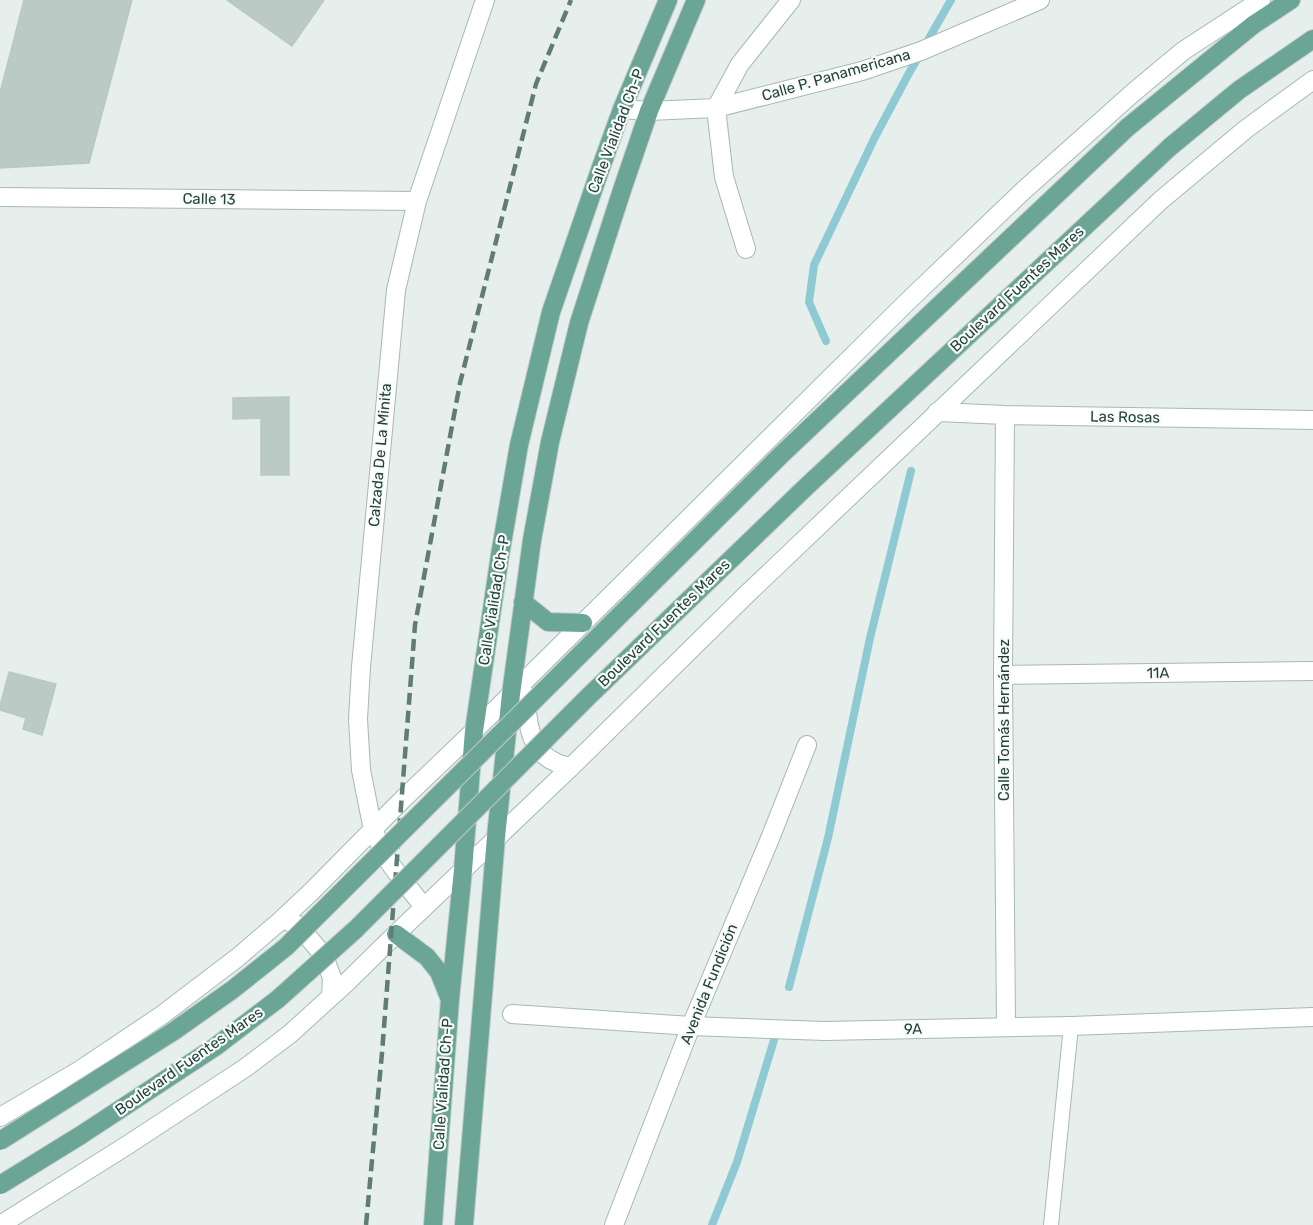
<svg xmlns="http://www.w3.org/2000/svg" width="1313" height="1225" font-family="Rubik,sans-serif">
  <rect width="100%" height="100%" fill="#e6efeb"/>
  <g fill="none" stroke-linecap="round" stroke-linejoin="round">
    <!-- stream -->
    <path stroke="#8ec9d4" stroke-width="8" d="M826 341 809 302 814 265 875 137 908 75 951 0
      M789 987 828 838 870 638 911 471
      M712 1225 737 1162 774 1040"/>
  </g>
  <!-- building -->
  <path fill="#bbcac4" stroke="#b8c9c2" stroke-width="1.5" d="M24 0H132L89 163 0 168V93Z
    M227 0H324L292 46Z
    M289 397V475H261V418L233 419V398Z
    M9 672 56 684 42 735 23 729 26 718 0 710V706Z"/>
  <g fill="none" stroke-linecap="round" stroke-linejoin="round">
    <!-- lane casing -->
    <g stroke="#a8b8b2" stroke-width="16">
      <path id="lane" d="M1051 1225 1071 1026"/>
    </g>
    <!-- street casing -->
    <g stroke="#a8b8b2" stroke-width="20">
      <path id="street" d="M0 197 417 201
        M746 249 724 177 716 108 862 71 921 51 1040 0
        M937 412 1005 415 1313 420
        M1005 415 1003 675 1006 1026
        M1003 675 1313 671
        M424 907 397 873 387 859 373 830 361 770 358 719 361 667 396 290 417 201 485 0
        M614 1225 691 1026 769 841 807 745"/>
    </g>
    <!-- secondary casing -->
    <g stroke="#a4bbb3" stroke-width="20">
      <path id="secondary" d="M622 109 649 111 716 108 740 64 791 0
        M527 696C526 721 530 752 557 763 561 765 566 766 571 767
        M289 922 298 925 324 956 332 978 331 996
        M512 1014 691 1026 825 1031 1071 1026 1313 1017
        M0 1117 80 1070 162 1015 237 958 279 922 311 892 402 800 474 731 906 303 1024 190 1135 91 1183 51 1261 0
        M0 1225 126 1146 245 1068 290 1034 346 983 396 934 571 767 747 594 1161 200 1246 129 1313 80"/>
    </g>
    <!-- primary casing -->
    <g stroke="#c2cac8" stroke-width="20">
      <path id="primary" d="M1128 127 1253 25 1291 0
        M1170 147 1239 90 1313 39
        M523 602 548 622 583 623
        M396 934 427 957 439 972 449 997
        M433 1225 450 999 463 870 474 731 500 555 519 445 551 312 600 170 622 109 668 0
        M464 1225 496 837 511 694 532 540 550 442 579 323 622 190 649 111 696 0"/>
    </g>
    <!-- lane -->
    <use href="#lane" stroke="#fff" stroke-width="14"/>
    <!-- street -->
    <use href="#street" stroke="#fff" stroke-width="18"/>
    <!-- secondary -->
    <use href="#secondary" stroke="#fff" stroke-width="18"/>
    <!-- primary -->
    <use href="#primary" stroke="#6aa596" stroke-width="18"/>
    <!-- rail -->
    <path stroke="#5f7d75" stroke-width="4.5" stroke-dasharray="12 6" stroke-linecap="butt" d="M366 1225 382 1053 415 625 460 383 536 84 571 0"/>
    <!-- primary-bridge casing -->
    <g stroke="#c2cac8" stroke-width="20" stroke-linecap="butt">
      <path id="primary-bridge" d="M0 1141 174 1031 232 990 286 947 781 455 1128 127
        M0 1185 81 1135 215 1047 278 999 356 929 590 695 807 486 1170 147"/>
    </g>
    <!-- primary-bridge -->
    <use href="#primary-bridge" stroke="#6aa596" stroke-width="18"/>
  </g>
  <g text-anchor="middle" stroke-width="4.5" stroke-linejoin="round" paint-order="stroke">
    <!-- street labels -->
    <g font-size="15" fill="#24423a" stroke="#f7fbf9">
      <text transform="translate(836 75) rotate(-16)" y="5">Calle P. Panamericana</text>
      <text transform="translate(616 131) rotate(-69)" y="5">Calle Vialidad Ch-P</text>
      <text transform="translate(209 199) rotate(1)" y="5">Calle 13</text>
      <text transform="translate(1017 289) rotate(-43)" y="5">Boulevard Fuentes Mares</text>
      <text transform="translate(1125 417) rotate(1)" y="5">Las Rosas</text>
      <text transform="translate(380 455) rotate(-85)" y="5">Calzada De La Minita</text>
      <text transform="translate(494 600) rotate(-81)" y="5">Calle Vialidad Ch-P</text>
      <text transform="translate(664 623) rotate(-44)" y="5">Boulevard Fuentes Mares</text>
      <text transform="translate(1158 673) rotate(-1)" y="5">11A</text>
      <text transform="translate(1004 720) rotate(-90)" y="5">Calle Tomás Hernández</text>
      <text transform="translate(709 984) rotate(-68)" y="5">Avenida Fundición</text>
      <text transform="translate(913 1029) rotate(-1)" y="5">9A</text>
      <text transform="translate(189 1061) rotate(-35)" y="5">Boulevard Fuentes Mares</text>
      <text transform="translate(443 1084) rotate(-86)" y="5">Calle Vialidad Ch-P</text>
    </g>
  </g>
</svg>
